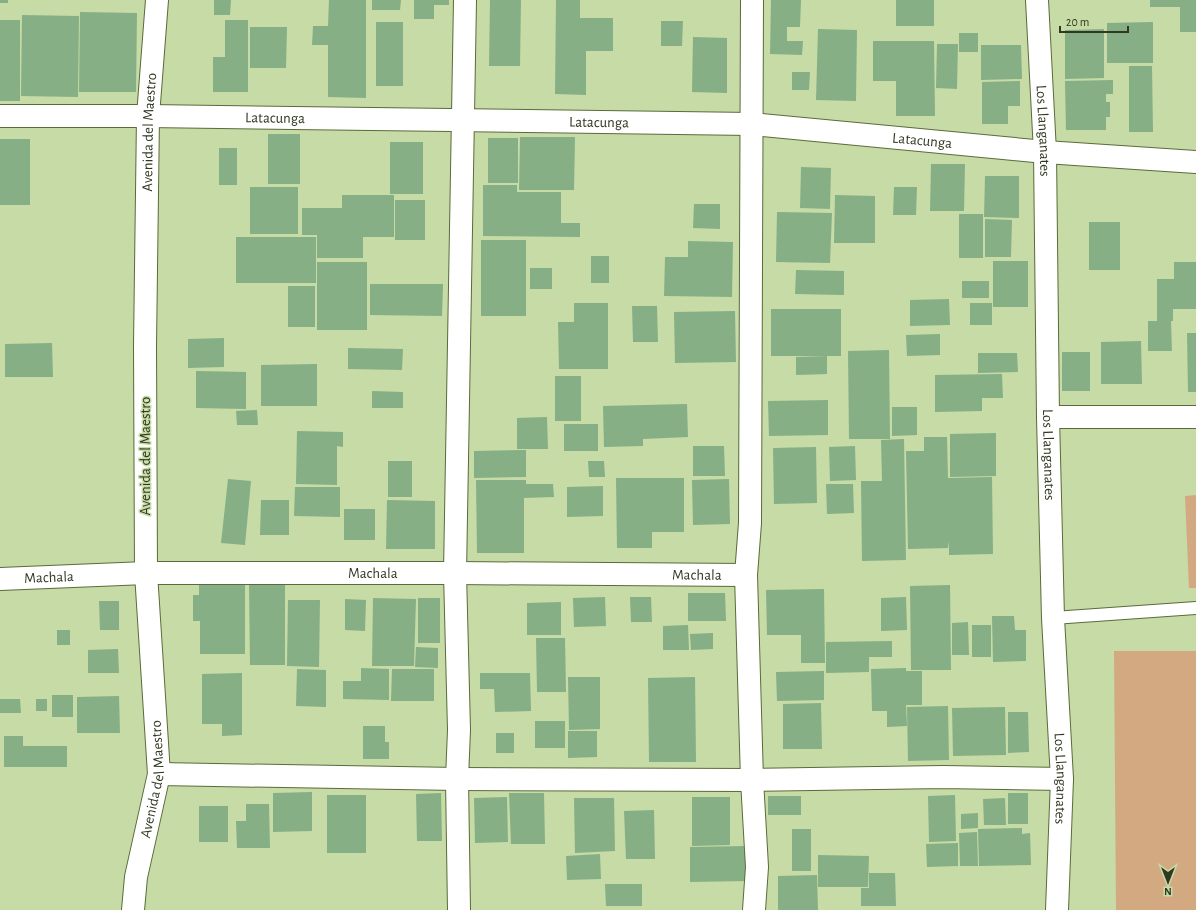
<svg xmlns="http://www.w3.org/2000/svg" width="1196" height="910" font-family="'Alegreya Sans',sans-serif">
  <rect width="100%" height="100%" fill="#c6dba5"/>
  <!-- green -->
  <path fill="#d3a982" d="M1196 495V588H1189L1185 496Z
    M1114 651H1196V910H1116Z"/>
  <!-- building -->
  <path fill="#86af86" d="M0 0H8V3H0Z
    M214 0H231L230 15H214Z
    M329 0H366V98L328 97V45H312L313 26H328Z
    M372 0H401L400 10H372Z
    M414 0H449V5H434V19H414Z
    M490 0H521L520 66H489Z
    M556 0H580V18H613V51H586V95L555 94Z
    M771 0H801L800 27H787V41H803L802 55 770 54Z
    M896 0H934V26H896Z
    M1150 0H1196V32H1180V7H1150Z
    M80 12 137 13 136 92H79Z
    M22 15 79 16 78 97 21 96Z
    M0 20H20V101H0Z
    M225 20H248V92H213V57H225Z
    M661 21H683L682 46H661Z
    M376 22H403V86H376Z
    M1153 22V63H1107V23Z
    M250 27H287L286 68H250Z
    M818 29 857 30 856 101 816 100Z
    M1104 29V78L1065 79V30Z
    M959 33H978V52H959Z
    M693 37 727 38V93L692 92Z
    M873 41H934L935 116H896V81H873Z
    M937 44H958L957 89 936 88Z
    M981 45H1021L1022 79 981 80Z
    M1129 66H1152L1153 132H1129Z
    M792 72H810L809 90H792Z
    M1113 80V94H1106V102H1110V117H1106V130H1066L1065 81Z
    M1020 81V106H1008V124H982V82Z
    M268 134H300V184H268Z
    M520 137H575L574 190H519Z
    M488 138H518V183H488Z
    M0 139H30V205H0Z
    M390 142H423V194H390Z
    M219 148H237V185H219Z
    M931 164H965L964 211H930Z
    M801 167 831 168 830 209 800 208Z
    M985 176H1019V218L984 217Z
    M483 185H517V192H561V223H580V237L483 236Z
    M250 187H298V234H250Z
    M894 187H917L916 215H893Z
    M342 195H394V237H363V258H317V235H302V208H342Z
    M835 195 875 196V243H834Z
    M395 200H425V240H395Z
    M694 204H720V229L693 228Z
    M777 212 832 213 830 263 776 262Z
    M959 214H983V258H959Z
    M985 219 1012 220 1011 257H985Z
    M1089 222H1120V270H1089Z
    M236 237H316V283H236Z
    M481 240H526V316H481Z
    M688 241 733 242 732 297 664 296 665 257H688Z
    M591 256H609V283H591Z
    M993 261H1028V307H993Z
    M317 262H367V330H317Z
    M1174 262H1196V309H1173V321H1157V279H1174Z
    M530 268H552V289H530Z
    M796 270 844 271V295L795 294Z
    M962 281H989V298H962Z
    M370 284H443L442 316 370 315Z
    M288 286H315V327H288Z
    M949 299 950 325 910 326V300Z
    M574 303H608V369H559L558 322H574Z
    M970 303H992V325H970Z
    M632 306H657L658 342H633Z
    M771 309H841V356H771Z
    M735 311 736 362 675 363 674 312Z
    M1148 321H1171L1172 351H1148Z
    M1187 333H1196V392H1188Z
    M940 334V355L907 356 906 335Z
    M224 338V367L188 368V339Z
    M1141 341 1142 384H1101V342Z
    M52 343 53 377H5V344Z
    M348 348 403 349 402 370 348 369Z
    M889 350 890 439H849L848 351Z
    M1062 352H1090V391H1062Z
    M978 353H1017L1018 372 978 373Z
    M827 356V374L796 375V357Z
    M317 364V406H261V365Z
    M196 371 246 372V409L196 408Z
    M1002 374 1003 398H982V411L935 412V375Z
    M555 376H581V421H555Z
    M372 391 403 392V408H372Z
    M828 400V435L769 436 768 401Z
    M687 404 688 437 643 439V446L604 447 603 406Z
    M892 407H917V435L892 436Z
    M257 410 258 425H237L236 411Z
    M547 417 548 449H517V418Z
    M564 424H598V451H564Z
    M297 431 343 432V447L337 446V485L296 484Z
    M996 433V476L950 477V434Z
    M924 437H947L948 478 992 477 993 554 949 555V541L948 548 908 549 906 451H924Z
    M904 439 906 560 862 561 861 481H882L881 440Z
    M693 446H724L725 476H693Z
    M855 446 856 480 830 481 829 447Z
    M816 447 817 503 774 504 773 448Z
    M526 450V477L474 478V451Z
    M388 461H412V497H388Z
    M588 461H604L605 477H589Z
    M616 478H684V532H652V548H617Z
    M228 479 251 481 245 545 221 543Z
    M729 479 730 524 693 525 692 480Z
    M476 480H526V484H553L554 497 524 498V553H477Z
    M826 484H853L854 513 827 514Z
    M603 486V516L567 517V487Z
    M295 487H340V517L294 516Z
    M261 500H289V535H260Z
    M387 500 435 501V549H386Z
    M344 509H375V540H344Z
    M249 584H285V665H250Z
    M199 585H245V654H200V621H193V595H199Z
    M950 585 951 670H911L910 586Z
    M824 589 825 663H801V635H767L766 590Z
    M688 593H725L726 621H688Z
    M605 597 606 626 574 627 573 598Z
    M630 597H651L652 622H631Z
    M906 597 907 630 881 631V598Z
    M373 598 416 599 414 666H372Z
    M418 598H440V643H418Z
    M345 599 366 600 365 631 345 630Z
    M288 600H320L319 667 287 666Z
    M99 601H119V630H100Z
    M561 602V635H527V603Z
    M992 616H1014L1015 630H1026V661L993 662Z
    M968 622 969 655H952V623Z
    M688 625 689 650H663V626Z
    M972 625H991V657H972Z
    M57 630H70V645H57Z
    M713 633V649L691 650 690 634Z
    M536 638H565L566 692H537Z
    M892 641V657H869V672L826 673V642Z
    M416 647 438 648V668L415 667Z
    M118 649 119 673H88V650Z
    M361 668 389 669V700L343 699V681H361Z
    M906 668V671H922V705H906L907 726 887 727V711H872L871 669Z
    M297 669 326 670V707L296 706Z
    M392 669H434V701H391Z
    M824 671V700L777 701 776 672Z
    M242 673V735L222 736V724H202V674Z
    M480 673H530L531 711 495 712 494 689H480Z
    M568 677H600V729L569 730Z
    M695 677 696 762H649L648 678Z
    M52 695H73V717H52Z
    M119 696 120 733H77V697Z
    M0 699H20L21 713H0Z
    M36 699H47V711H36Z
    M821 703 822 749H783V704Z
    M948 706 949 760 908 761 907 707Z
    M1005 707 1006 755 953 756 952 708Z
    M1008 712H1028L1029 752 1008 753Z
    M535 721H565V748H535Z
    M363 726H385V742H389V759H363Z
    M568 731H597V757L568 758Z
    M496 733H514V753H496Z
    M4 736H23V746H67V767H4Z
    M312 792V831L273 832V793Z
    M441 793 442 841H417L416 794Z
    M509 793H544L545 844H511Z
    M1008 793H1028V824H1008Z
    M327 795H366V853H327Z
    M955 795 956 841 929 842 928 796Z
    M768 796H801V815H768Z
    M507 797 508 842 475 843 474 798Z
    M692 797H730V845L692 846Z
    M574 798H614L615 851 575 853Z
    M1005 798 1006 825H984L983 799Z
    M246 804H269L270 848H237L236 821H246Z
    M199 806H228V842H199Z
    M654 810 655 859H626L624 811Z
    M978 813V828L961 829V814Z
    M1022 828V834L1030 833 1031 865 979 866 978 829Z
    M792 829H811V871H792Z
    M977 832 978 866H960L959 833Z
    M958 843V866L927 867 926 844Z
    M746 846V881L690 882V847Z
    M600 854 601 879 567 880 566 856Z
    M818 855 869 856 868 887H818Z
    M869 873H895L896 906H861V888H869Z
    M817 875 818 910H778V876Z
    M605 884H642V906H606Z"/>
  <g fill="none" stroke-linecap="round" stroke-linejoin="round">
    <!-- service casing -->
    <g stroke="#5a6b3a" stroke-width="14">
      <path id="service" d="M1053 618 1196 608"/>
    </g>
    <!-- minor casing -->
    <g stroke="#5a6b3a" stroke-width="24">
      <g id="minor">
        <path d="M752 0 750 523 746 575 752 780 757 867 754 910"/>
        <path id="s1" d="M1037 0 1045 152 1048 417 1053 618 1062 779 1057 910"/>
        <path id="s2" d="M0 116H148L752 124 1045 152 1196 162"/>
        <path d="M1048 417H1196"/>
        <path id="s3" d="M0 579 146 573H455L746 575"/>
        <path d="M159 774 457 779 752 780 943 777 1062 779"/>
        <path id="s4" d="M133 910 136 877 159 774 146 573 145 346 148 116 157 0"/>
        <path d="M459 910 457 779 459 730 455 573 465 0"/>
      </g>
    </g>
    <!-- service -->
    <use href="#service" stroke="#fff" stroke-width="12"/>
    <!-- minor -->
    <use href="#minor" stroke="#fff" stroke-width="22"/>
  </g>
  <g text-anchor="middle" stroke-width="3" stroke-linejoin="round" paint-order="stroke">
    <!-- street labels -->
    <g font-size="15" fill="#303822" stroke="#c6dba5">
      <text dy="5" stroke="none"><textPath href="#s2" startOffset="275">Latacunga</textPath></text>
      <text dy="5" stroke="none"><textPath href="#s2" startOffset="599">Latacunga</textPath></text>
      <text dy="5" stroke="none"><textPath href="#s1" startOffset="131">Los Llanganates</textPath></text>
      <text dy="5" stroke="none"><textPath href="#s4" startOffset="781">Avenida del Maestro</textPath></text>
      <text dy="5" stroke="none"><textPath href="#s2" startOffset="923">Latacunga</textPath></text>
      <text dy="5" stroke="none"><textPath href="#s1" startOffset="455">Los Llanganates</textPath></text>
      <text transform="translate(145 456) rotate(-90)" y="5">Avenida del Maestro</text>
      <text dy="5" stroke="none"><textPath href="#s3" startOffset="373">Machala</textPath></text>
      <text dy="5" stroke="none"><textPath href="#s3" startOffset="697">Machala</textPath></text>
      <text dy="5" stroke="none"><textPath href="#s3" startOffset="49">Machala</textPath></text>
      <text dy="5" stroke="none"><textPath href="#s4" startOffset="133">Avenida del Maestro</textPath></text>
      <text dy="5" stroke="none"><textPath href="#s1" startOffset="779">Los Llanganates</textPath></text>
    </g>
  </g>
  <!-- north arrow -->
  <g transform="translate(1168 882) rotate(180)" stroke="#c6dba5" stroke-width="3" paint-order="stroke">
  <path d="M0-3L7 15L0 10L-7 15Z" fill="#303822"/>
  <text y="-6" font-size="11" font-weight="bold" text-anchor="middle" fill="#303822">N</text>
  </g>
  <!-- scale -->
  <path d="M1060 26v6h68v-6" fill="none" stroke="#303822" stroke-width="2"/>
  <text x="1066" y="26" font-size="12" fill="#303822" stroke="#c6dba5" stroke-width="3" paint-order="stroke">20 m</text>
</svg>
